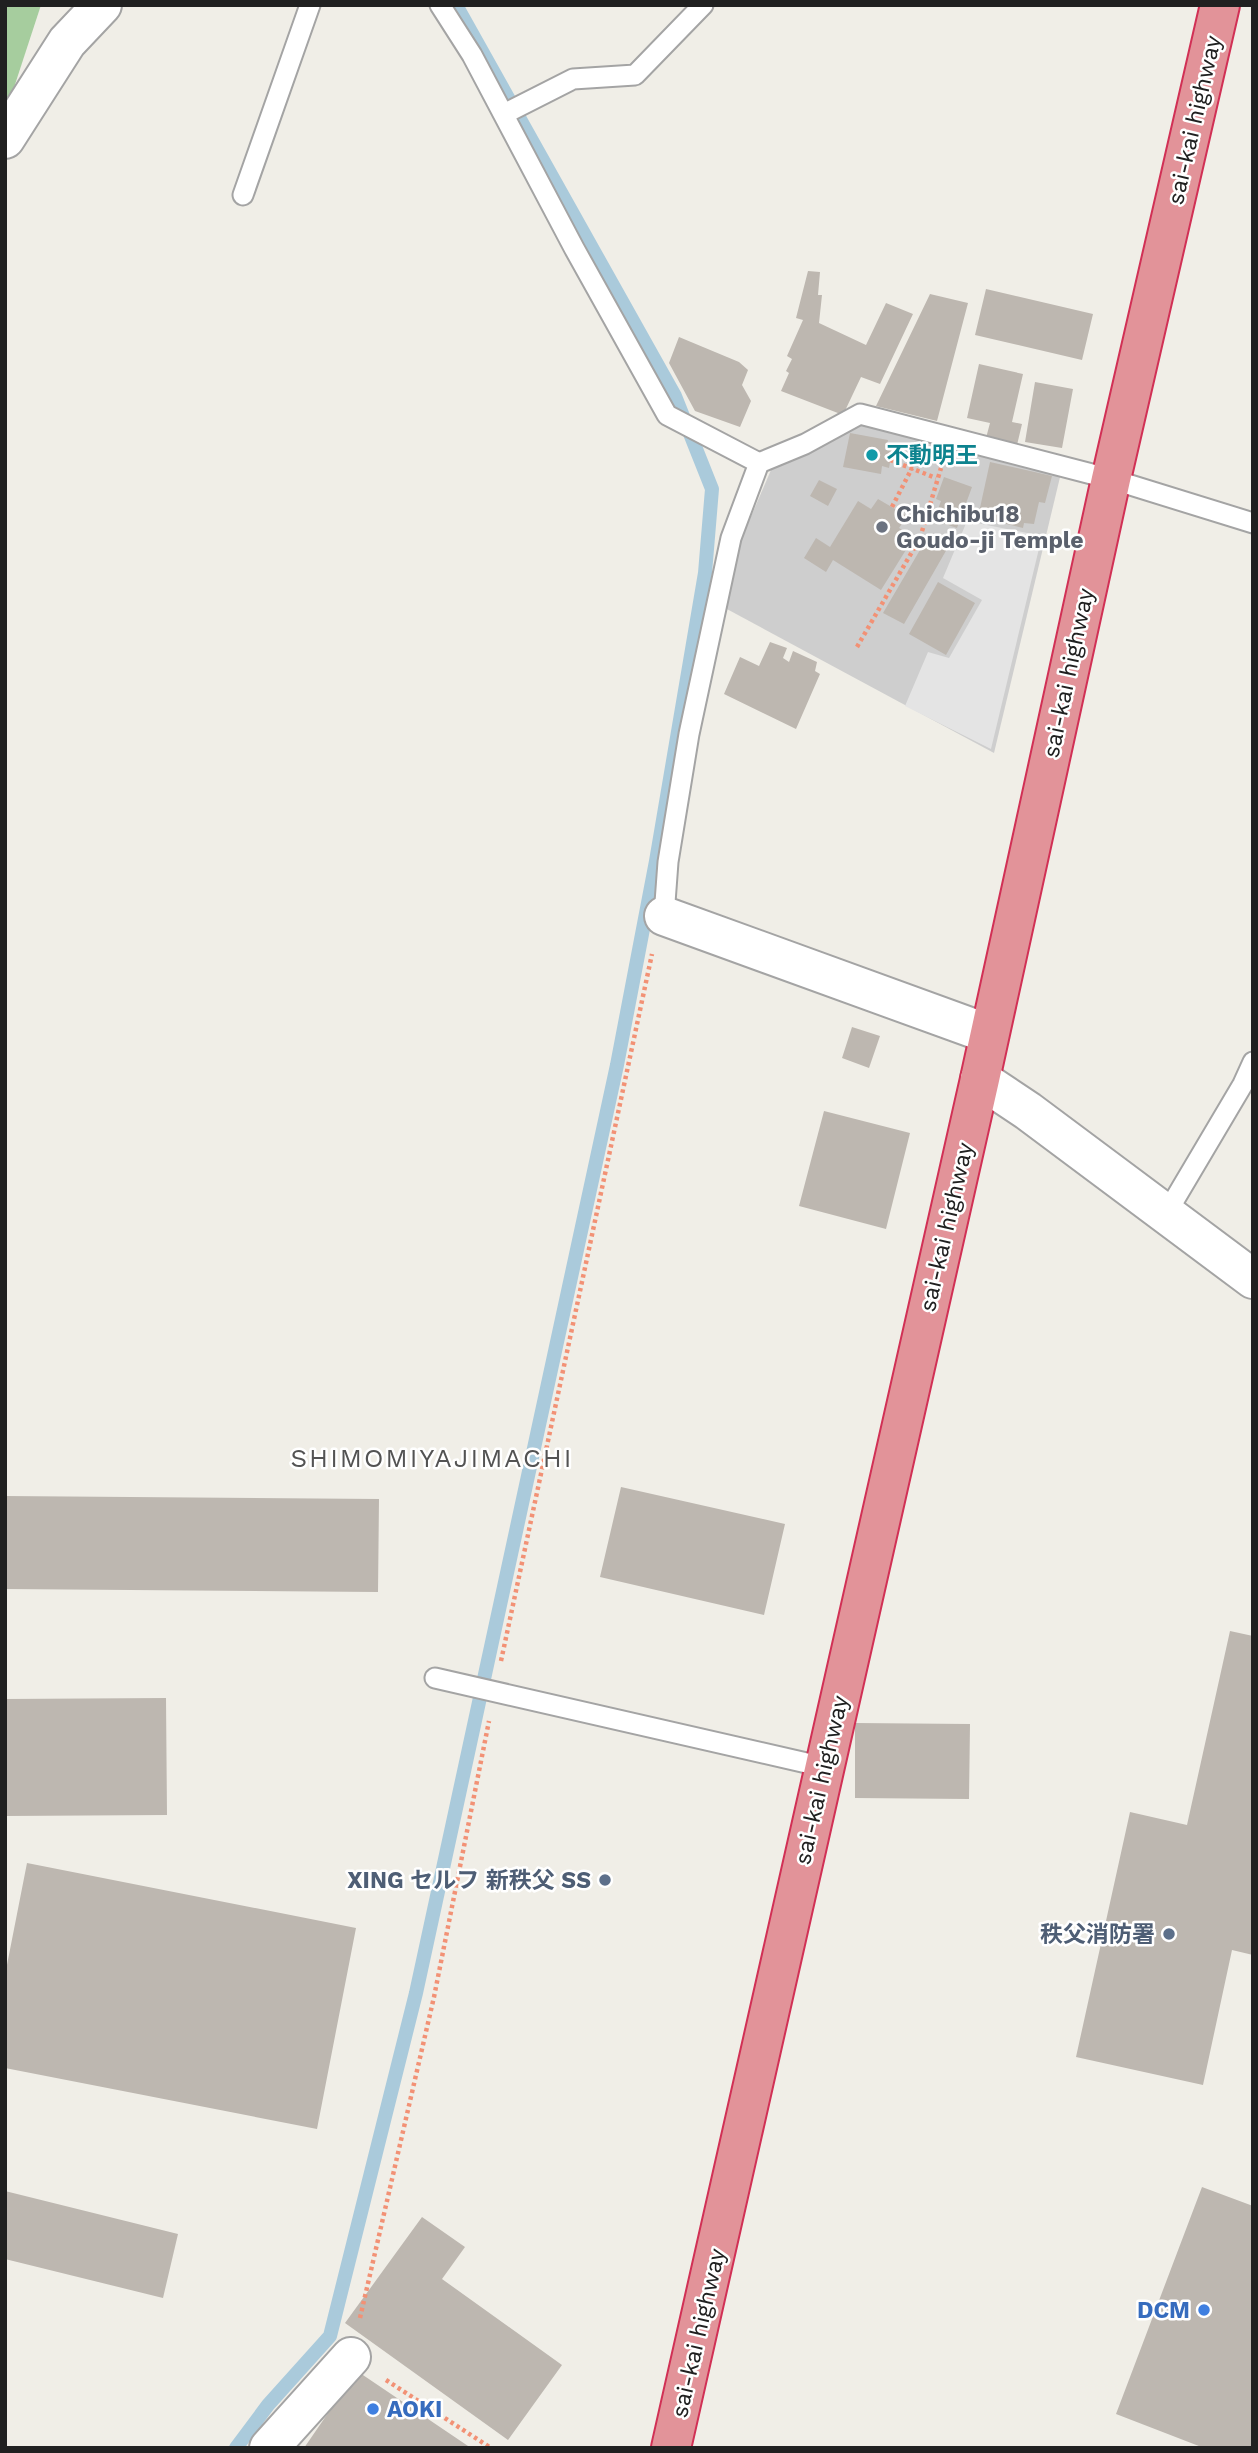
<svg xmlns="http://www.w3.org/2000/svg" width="1258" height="2453" font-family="'Work Sans','Noto Sans JP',sans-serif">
  <rect width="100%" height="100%" fill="#f0eee7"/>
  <!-- religious -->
  <path fill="#cecece" d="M859 421 1061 473 994 753 725 608 740 542 771 470Z"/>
  <!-- forest -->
  <path fill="#a6cd9e" d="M5 5H41L5 115Z"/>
  <!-- parking -->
  <path fill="#e4e4e4" d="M967 521 1042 536 991 749 905 706 928 652 949 658 982 600 943 578Z"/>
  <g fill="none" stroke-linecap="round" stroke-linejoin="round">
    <!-- stream -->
    <path stroke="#aacadb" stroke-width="14" d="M236 2448 268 2405 330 2336 416 1993 617 1065 656 861 705 573 712 489 675 396 456 5"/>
  </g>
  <!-- building -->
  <path fill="#bdb7b0" d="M808 271 820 272 818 295H822L819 323 866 345 886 303 913 314 880 384 861 377 843 415 781 391 789 373 786 371 792 359 787 356 803 320 796 318Z
    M986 289 1093 314 1082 360 975 335Z
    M930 294 968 303 937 421 876 406Z
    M679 337 739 362 748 370 742 385 751 401 740 427 695 411 669 363Z
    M979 364 1023 374 1012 422 1022 424 1017 445 986 438 990 423 967 418Z
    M1035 382 1073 389 1062 448 1025 442Z
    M850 433 888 440 886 450 892 451 889 468 882 466 881 474 843 467Z
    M990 462 1052 476 1045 503 1039 502 1034 524 1024 523 1023 528 978 517Z
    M944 477 972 487 957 528 934 520 941 501 936 499Z
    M819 480 837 489 828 506 810 496Z
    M878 499 907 516 899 528 914 537 881 590 833 560 826 572 804 558 816 538 830 547 858 501 871 509Z
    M927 538 947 549 904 624 883 613Z
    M938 582 975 603 946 655 909 634Z
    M770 642 787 648 783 658 789 662 793 651 817 662 815 671 820 674 796 729 724 694 740 657 759 666Z
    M852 1027 880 1036 869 1068 842 1058Z
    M824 1111 910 1133 886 1229 799 1206Z
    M621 1487 785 1524 764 1615 600 1577Z
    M5 1496 379 1499 378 1592 5 1589Z
    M1230 1631 1253 1636V1955L1232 1950 1203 2085 1076 2057 1130 1812 1187 1825Z
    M166 1698 167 1815 5 1816V1699Z
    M855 1723 970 1724 969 1799 855 1798Z
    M27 1863 356 1928 317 2129 5 2068V1975Z
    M1202 2187 1253 2206V2448H1204L1116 2414Z
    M5 2191 178 2234 163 2298 5 2259Z
    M422 2217 465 2247 442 2279 562 2365 508 2440 345 2323Z
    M357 2371 471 2448H304Z"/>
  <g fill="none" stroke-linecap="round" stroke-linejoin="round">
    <!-- lane casing -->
    <g stroke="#a4a4a4" stroke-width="23">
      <path id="lane" d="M440 5 472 55 574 248 667 415 759 463 731 538 689 734 668 862 664 916
        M504 114 573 79 635 75 703 5
        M243 195 310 5
        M759 463 805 444 860 414 1111 479 1253 523
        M1166 1214 1243 1084 1253 1062
        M435 1678 824 1767"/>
    </g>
    <!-- street casing -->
    <g stroke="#a4a4a4" stroke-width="42">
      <path id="street" d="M5 139 67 42 102 5
        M664 916 989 1034
        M980 1079 1028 1111 1253 1279
        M269 2448 351 2357"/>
    </g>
    <!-- highway casing -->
    <g stroke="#d13055" stroke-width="42">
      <path id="highway" d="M671 2448 980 1079 1111 479 1220 5"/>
    </g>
    <!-- path -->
    <path stroke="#f29175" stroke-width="4.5" stroke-dasharray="3.5 3.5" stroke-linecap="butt" d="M890 460 936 478
      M892 507 912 468
      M857 647 920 538 941 468
      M501 1661 652 954
      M360 2318 434 1997 489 1721
      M386 2380 491 2448"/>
    <!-- lane -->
    <use href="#lane" stroke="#fff" stroke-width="19"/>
    <!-- street -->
    <use href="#street" stroke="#fff" stroke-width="38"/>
    <!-- highway -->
    <use href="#highway" stroke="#e29399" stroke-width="38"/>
  </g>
  <!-- markers -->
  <circle fill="#0f9aa8" stroke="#fff" stroke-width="2.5" cx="872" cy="455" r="7"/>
  <circle fill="#6b7280" stroke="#fff" stroke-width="2.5" cx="882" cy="527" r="7"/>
  <g fill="#5c6f8a" stroke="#fff" stroke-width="2.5">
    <circle cx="605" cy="1880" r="7"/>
    <circle cx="1169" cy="1934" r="7"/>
  </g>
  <g fill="#3f7fe0" stroke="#fff" stroke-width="2.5">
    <circle cx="1204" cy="2310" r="7"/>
    <circle cx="373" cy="2409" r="7"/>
  </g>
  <g text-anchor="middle" stroke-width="5" stroke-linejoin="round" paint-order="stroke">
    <!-- street labels -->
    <g font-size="23" fill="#202020" stroke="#fff">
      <text transform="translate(1194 120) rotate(-77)" y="8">sai-kai highway</text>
      <text transform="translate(1068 673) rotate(-78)" y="8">sai-kai highway</text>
      <text transform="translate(946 1227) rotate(-77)" y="8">sai-kai highway</text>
      <text transform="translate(821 1780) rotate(-77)" y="8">sai-kai highway</text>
      <text transform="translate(698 2333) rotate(-77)" y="8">sai-kai highway</text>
    </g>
    <!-- culture labels -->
    <g font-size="23" font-weight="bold" fill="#0d838f" stroke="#fff" text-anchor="start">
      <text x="886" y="463">不動明王</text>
    </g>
    <!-- worship labels -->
    <g font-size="23" font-weight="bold" fill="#5b616d" stroke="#fff" text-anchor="start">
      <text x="896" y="522">Chichibu18<tspan x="896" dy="26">Goudo-ji Temple</tspan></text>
    </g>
    <!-- service labels -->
    <g font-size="23" font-weight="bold" fill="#4e5e75" stroke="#fff" text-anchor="end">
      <text x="591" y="1888">XING セルフ 新秩父 SS</text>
      <text x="1155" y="1942">秩父消防署</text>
    </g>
    <!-- shop labels -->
    <g font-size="23" font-weight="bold" fill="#366cbe" stroke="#fff" text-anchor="end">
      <text x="1190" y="2318">DCM</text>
      <text x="387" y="2417" text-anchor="start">AOKI</text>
    </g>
    <!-- quarter labels -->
    <g font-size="26" letter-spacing="2" fill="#535353" stroke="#fff">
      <text x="432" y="1467">SHIMOMIYAJIMACHI</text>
    </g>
  </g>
  <!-- border -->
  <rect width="1258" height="2453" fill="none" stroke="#202020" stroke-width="14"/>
</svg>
